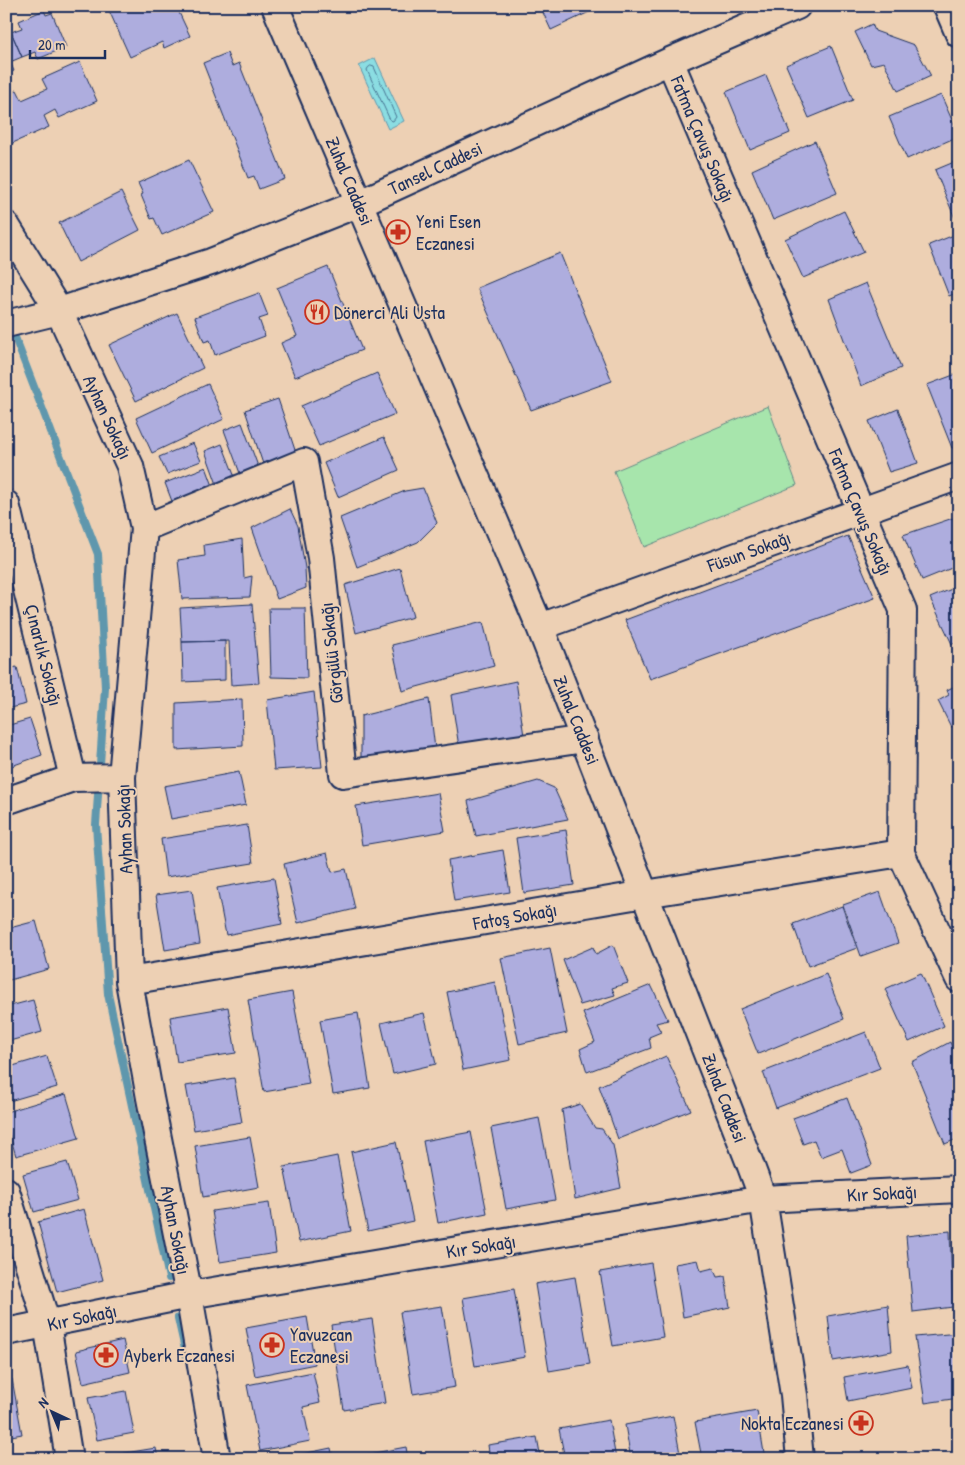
<svg xmlns="http://www.w3.org/2000/svg" width="965" height="1465" font-family="'Patrick Hand',sans-serif">
  <rect width="100%" height="100%" fill="#edd0b4"/>
  <filter id="ink" filterUnits="userSpaceOnUse"><feTurbulence type="fractalNoise" baseFrequency=".02" numOctaves="2"/><feDisplacementMap in="SourceGraphic" scale="10" xChannelSelector="R" yChannelSelector="G"/><feConvolveMatrix kernelMatrix="1 2 1 2 8 2 1 2 1" color-interpolation-filters="sRGB"/></filter>
  <g filter="url(#ink)">
    <!-- green -->
    <path fill="#a7e5ac" stroke="#618a85" d="M768 406 797 485 644 547 614 471Z"/>
    <!-- water -->
    <path fill="#8bdde2" stroke="#5e97ad" d="M375 58 404 121 388 129 359 66Z"/>
    <g fill="none" stroke-linecap="round" stroke-linejoin="round">
      <!-- shore -->
      <path stroke="#487593" stroke-width="1" d="M371 66 374 67 396 117 393 121 390 120 367 70 368 68Z"/>
      <!-- stream -->
      <path stroke="#5e97ad" stroke-width="8" d="M11 327 98 554 105 688 96 825 108 994 169 1278
        M178 1318 187 1358"/>
    </g>
    <!-- building -->
    <path fill="#aeadde" stroke="#1b2f5e" d="M107 6H176L190 36 164 48 162 42 130 57Z
      M540 6H602L551 30Z
      M44 10 46 15 52 13 66 47 38 59 35 52 22 57 11 32 22 28 19 21Z
      M872 24 875 31 914 45 931 76 898 91 884 62 871 65 855 32Z
      M11 32 22 57 10 62 14 71 6 74V34Z
      M831 46 853 100 809 118 786 65Z
      M227 53 232 66 239 63 285 179 259 189 254 176 248 178 203 63Z
      M80 62 97 101 59 118 55 110 44 116 49 127 6 146V95L17 90 22 100 47 89 42 79Z
      M766 75 790 133 750 150 726 92Z
      M941 95 959 136 907 159 889 117Z
      M815 141 837 193 773 220 752 170Z
      M189 160 214 212 162 235 154 218 151 219 141 195 143 194 138 183Z
      M959 160V219L956 221 935 170Z
      M121 192 140 230 78 262 59 223Z
      M844 211 864 252 803 278 785 239Z
      M959 233V292L949 296 929 245Z
      M560 253 612 381 531 410 477 288Z
      M328 267 362 350 295 377 281 343 297 336 277 288Z
      M866 283 901 368 861 386 829 299Z
      M259 293 268 316 259 319 265 336 215 355 210 340 204 342 195 317Z
      M177 313 203 368 136 401 109 345Z
      M377 373 395 414 319 446 301 406Z
      M959 373V446L952 448 927 385Z
      M208 384 224 419 152 453 136 418Z
      M278 399 296 453 263 464 245 410Z
      M898 409 918 463 889 472 869 421Z
      M242 423 259 469 241 476 224 430Z
      M384 437 399 470 338 497 324 463Z
      M193 443 201 461 167 474 159 457Z
      M222 444 236 480 218 487 205 451Z
      M206 467 216 494 175 509 165 483Z
      M423 488 437 523 418 542 357 567 340 518 405 491Z
      M290 509 298 526 305 568 306 588 277 599 252 528Z
      M953 518 959 534V565L922 580 903 535Z
      M848 536 875 598 650 679 625 620Z
      M242 539 244 578 252 576 250 597 182 599 178 560 205 556 204 545Z
      M400 568 413 617 356 633 345 585Z
      M959 586V642L952 644 930 598Z
      M252 604 259 683 231 685 229 641 182 642 180 608Z
      M269 608H305L307 678 271 677Z
      M483 622 494 666 402 691 392 645Z
      M225 641V680L183 682 182 642Z
      M17 667 26 704 6 709V669Z
      M516 681 524 736 459 747 451 695Z
      M959 684V723L951 727 938 701 949 695 947 690Z
      M314 692 322 767 274 770 267 700Z
      M242 699 243 746 176 750V703Z
      M429 699 435 749 366 762 361 757V716Z
      M30 719 42 755 6 768V726Z
      M239 772 246 805 171 819 164 786Z
      M538 781 554 788 568 819 476 836 468 801Z
      M438 793 445 831 362 845 356 806Z
      M247 825 253 863 166 877 161 839Z
      M566 830 574 885 524 893 516 838Z
      M503 850 510 892 454 901 448 860Z
      M327 853 332 872 346 869 355 909 298 923 284 864Z
      M274 878 282 924 226 935 217 888Z
      M192 890 200 944 165 950 156 895Z
      M880 892 898 943 861 956 843 905Z
      M842 906 857 948 808 966 793 924Z
      M36 921 49 969 6 981V929Z
      M613 945 628 983 612 988 615 995 580 1005 563 960 593 947 596 954Z
      M550 948 567 1033 519 1044 501 958Z
      M921 973 944 1026 909 1042 885 989Z
      M826 974 844 1019 758 1054 740 1009Z
      M495 982 511 1060 463 1070 447 992Z
      M651 985 668 1020 656 1023 661 1032 649 1037 651 1048 587 1072 580 1049 595 1042 583 1013Z
      M292 992 309 1084 264 1092 248 1000Z
      M33 1000 42 1032 6 1042V1007Z
      M228 1007 236 1053 177 1062 170 1017Z
      M358 1013 370 1088 333 1094 320 1020Z
      M424 1013 436 1064 393 1074 381 1023Z
      M866 1032 880 1068 776 1108 763 1072Z
      M950 1042 957 1059 959 1067V1138L945 1144 912 1062Z
      M47 1056 57 1087 6 1102V1068Z
      M666 1056 691 1110 618 1139 599 1086Z
      M234 1078 242 1122 194 1130 186 1086Z
      M66 1094 79 1138 16 1156 6 1123V1112Z
      M847 1098 872 1165 851 1173 842 1149 821 1157 814 1140 803 1144 793 1118Z
      M580 1104 595 1128 602 1129 613 1145 621 1188 575 1199 562 1110Z
      M539 1118 555 1200 506 1209 491 1128Z
      M471 1132 487 1213 438 1223 423 1141Z
      M250 1137 259 1187 203 1197 195 1146Z
      M396 1142 413 1221 368 1231 351 1152Z
      M337 1156 351 1231 299 1242 284 1167Z
      M67 1162 78 1200 34 1212 23 1174Z
      M269 1203 276 1253 220 1262 212 1211Z
      M84 1209 103 1280 57 1292 38 1222Z
      M950 1231 953 1307 913 1312 906 1236Z
      M698 1260 701 1271 713 1268 717 1277 725 1276 730 1307 683 1317 675 1264Z
      M651 1263 663 1337 613 1346 600 1272Z
      M575 1277 590 1364 549 1371 535 1284Z
      M514 1289 525 1357 475 1366 463 1298Z
      M888 1305 892 1351 833 1361 828 1316Z
      M442 1306 455 1387 413 1394 400 1312Z
      M307 1317 315 1364 255 1376 246 1328Z
      M372 1319 385 1403 344 1410 331 1325Z
      M959 1333V1398L925 1403 915 1337Z
      M123 1340 130 1372 83 1383 76 1351Z
      M908 1365 912 1388 848 1401 844 1377Z
      M313 1372 320 1403 303 1407 310 1441 260 1451 247 1385Z
      M12 1379 22 1434 6 1437V1380Z
      M126 1391 134 1433 97 1440 88 1398Z
      M757 1411 765 1459H702L695 1422Z
      M673 1416 681 1459H631L625 1425Z
      M609 1420 616 1459H565L559 1429Z
      M537 1437 541 1459H490L488 1445Z
      M406 1447 408 1459H353V1457Z
      M156 1448 158 1459 94 1458Z
      M331 1448 333 1459H278Z"/>
    <g fill="none" stroke-linecap="round" stroke-linejoin="round">
      <!-- minor casing -->
      <g stroke="#1b2f5e" stroke-width="30">
        <path id="minor" d="M275 6 540 627 749 1161 763 1199 794 1395 800 1459
          M947 6 959 34
          M670 61 903 610 901 853 959 979
          M6 225 59 311 130 466 144 528 122 777 129 981 150 1098 189 1295 217 1459
          M6 324 59 311 211 262 360 203 670 61 797 6
          M6 504 73 778
          M144 528 304 462 321 558 343 774 585 739
          M540 627 959 476
          M6 801 73 778 122 777
          M129 981 645 894 901 853
          M6 1191 47 1324 69 1459
          M6 1332 189 1295 763 1199 959 1189"/>
      </g>
      <!-- minor -->
      <use href="#minor" stroke="#edd0b4" stroke-width="26"/>
    </g>
  </g>
  <!-- icons -->
  <defs>
    <g id="pharmacy-ring" transform="scale(1.25)"><circle r="9.5" fill="#edd0b4" stroke="#c8321e" stroke-width="1.5"/><path d="M-2-6h4v4h4v4h-4v4h-4v-4h-4v-4h4Z" fill="#c8321e"/></g>
    <g id="restaurant-ring" transform="scale(1.25)"><circle r="9.5" fill="#edd0b4" stroke="#c8321e" stroke-width="1.5"/><path d="M-5-6h1v4h1v-4h1v4h1v-4h1v5L-1.5 .5V6h-2V.5L-5-1ZM5-6V6H3V1.5H1.5Q1.5-4 5-6Z" fill="#c8321e"/></g>
  </defs>
  <g fill-rule="evenodd">
    <use href="#pharmacy-ring" x="398" y="232"/>
    <use href="#restaurant-ring" x="317" y="312"/>
    <use href="#pharmacy-ring" x="272" y="1345"/>
    <use href="#pharmacy-ring" x="106" y="1355"/>
    <use href="#pharmacy-ring" x="861" y="1423"/>
  </g>
  <g text-anchor="middle" stroke-width="4" stroke-linejoin="round" paint-order="stroke">
    <!-- street labels -->
    <g font-size="19" fill="#1b2f5e" stroke="#edd0b4">
      <text transform="translate(703 139) rotate(67)" y="7">Fatma Çavuş Sokağı</text>
      <text transform="translate(435 168) rotate(-25)" y="7">Tansel Caddesi</text>
      <text transform="translate(350 181) rotate(67)" y="7">Zuhal Caddesi</text>
      <text transform="translate(108 417) rotate(65)" y="7">Ayhan Sokağı</text>
      <text transform="translate(861 512) rotate(67)" y="7">Fatma Çavuş Sokağı</text>
      <text transform="translate(749 551) rotate(-20)" y="7">Füsun Sokağı</text>
      <text transform="translate(331 653) rotate(-96)" y="7">Görgülü Sokağı</text>
      <text transform="translate(44 655) rotate(76)" y="7">Çınarlık Sokağı</text>
      <text transform="translate(577 720) rotate(68)" y="7">Zuhal Caddesi</text>
      <text transform="translate(124 829) rotate(-92)" y="7">Ayhan Sokağı</text>
      <text transform="translate(515 916) rotate(-10)" y="7">Fatoş Sokağı</text>
      <text transform="translate(725 1098) rotate(69)" y="7">Zuhal Caddesi</text>
      <text transform="translate(882 1193) rotate(-3)" y="7">Kır Sokağı</text>
      <text transform="translate(176 1230) rotate(79)" y="7">Ayhan Sokağı</text>
      <text transform="translate(481 1246) rotate(-9)" y="7">Kır Sokağı</text>
      <text transform="translate(82 1317) rotate(-12)" y="7">Kır Sokağı</text>
    </g>
    <!-- poi labels -->
    <g font-size="19" fill="#1b2f5e" stroke="#edd0b4" text-anchor="start">
      <text x="416" y="228">Yeni Esen<tspan x="416" dy="22">Eczanesi</tspan></text>
      <text x="334" y="319">Dönerci Ali Usta</text>
      <text x="290" y="1341">Yavuzcan<tspan x="290" dy="22">Eczanesi</tspan></text>
      <text x="124" y="1362">Ayberk Eczanesi</text>
      <text x="844" y="1430" text-anchor="end">Nokta Eczanesi</text>
    </g>
  </g>
  <!-- margin -->
  <rect width="965" height="1465" fill="none" stroke="#edd0b4" stroke-width="25"/>
  <rect x="12" y="12" width="940" height="1440" fill="none" stroke="#1b2f5e" stroke-width="2" filter="url(#ink)"/>
  <!-- north arrow -->
  <g transform="translate(52 1412) rotate(316)" stroke="#edd0b4" stroke-width="4" paint-order="stroke">
  <path d="M0-4L9 19L0 12L-9 19Z" fill="#1b2f5e"/>
  <text y="-8" font-size="14" font-weight="bold" text-anchor="middle" fill="#1b2f5e">N</text>
  </g>
  <!-- scale -->
  <path d="M30 50v8h75v-8" fill="none" stroke="#1b2f5e" stroke-width="2.5"/>
  <text x="38" y="50" font-size="15" fill="#1b2f5e" stroke="#edd0b4" stroke-width="4" paint-order="stroke">20 m</text>
</svg>
